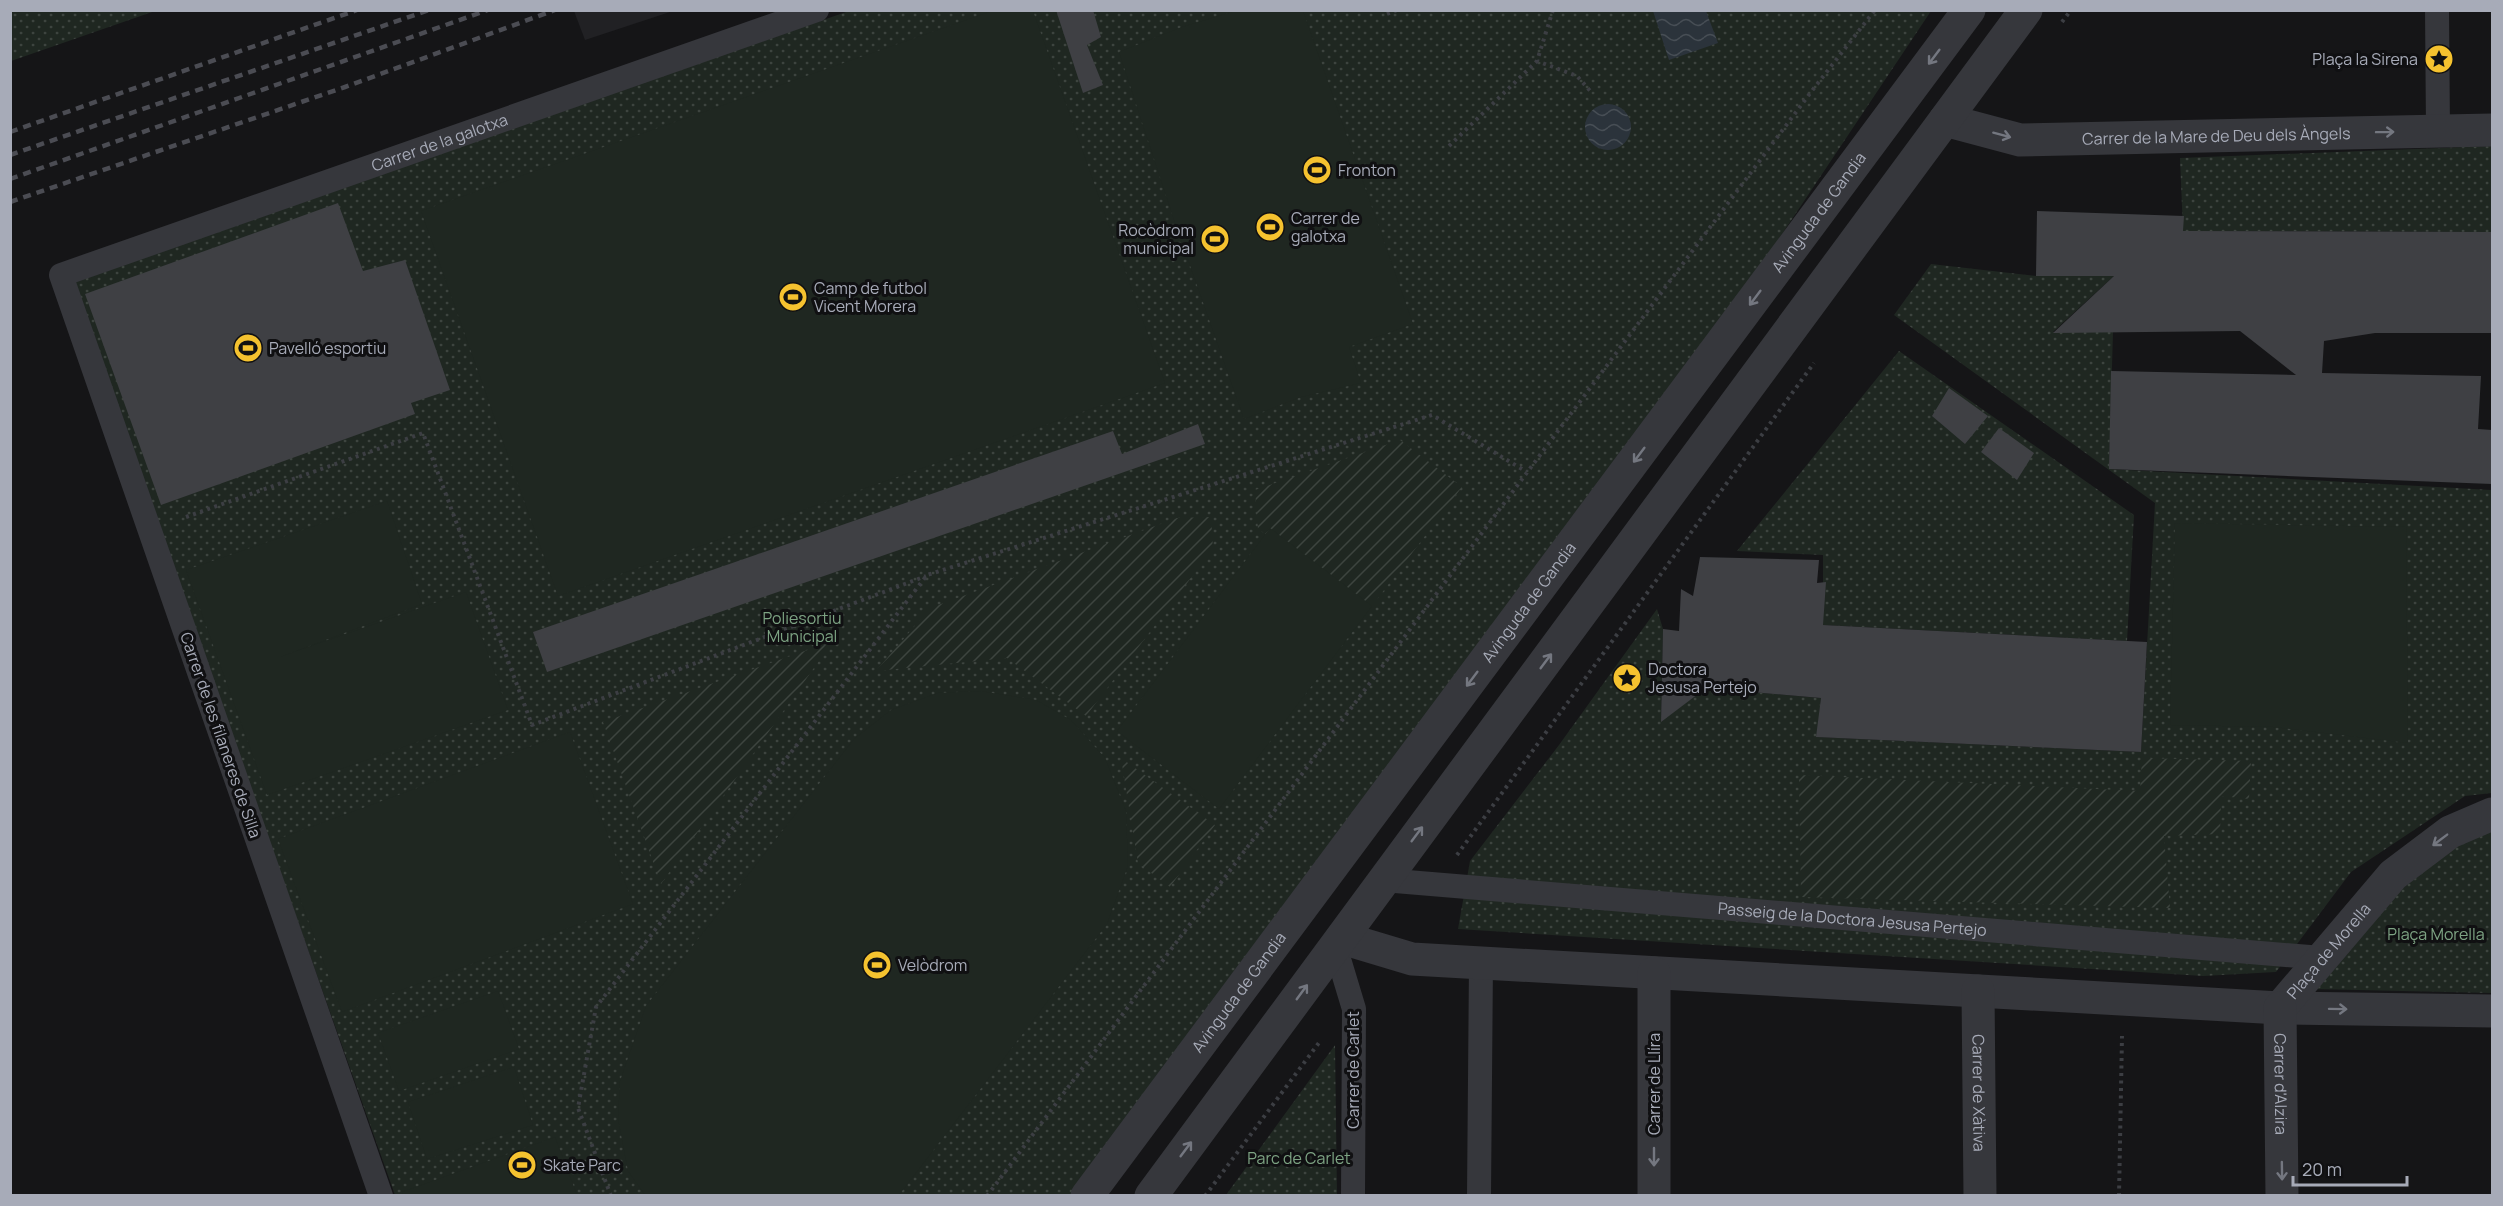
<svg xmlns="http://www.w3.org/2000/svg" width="2503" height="1206" font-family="Manrope,sans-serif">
  <defs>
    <pattern id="grass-dots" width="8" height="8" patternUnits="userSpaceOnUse" patternTransform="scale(1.5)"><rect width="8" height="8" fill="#1f2721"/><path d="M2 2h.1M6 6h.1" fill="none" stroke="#3d443f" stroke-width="1.8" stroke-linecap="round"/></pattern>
    <pattern id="garden-furrows" width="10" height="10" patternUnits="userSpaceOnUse" patternTransform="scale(1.5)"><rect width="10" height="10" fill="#1f2721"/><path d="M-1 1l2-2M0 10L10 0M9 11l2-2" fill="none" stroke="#3d443f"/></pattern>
    <pattern id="water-waves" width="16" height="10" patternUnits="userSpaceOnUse" patternTransform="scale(1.5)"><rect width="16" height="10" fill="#2b333b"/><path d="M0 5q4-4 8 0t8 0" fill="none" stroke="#474e55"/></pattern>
  </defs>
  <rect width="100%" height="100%" fill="#151517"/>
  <!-- built -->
  <path fill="#212124" d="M574 11H673L585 40Z"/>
  <!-- grass -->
  <path fill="url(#grass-dots)" d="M11 10H155V11L11 61Z
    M849 11H1931L1595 514 1087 1195H395L71 282Z
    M2492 146V232L2183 231 2180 158Z
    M1931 264 2036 276H2114L2053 332H2113L2109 469 2492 490V793L2465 796 2351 872 2276 972 2203 976 1458 929 1470 861 1559 745 1657 609 1663 629 1661 721 1706 688 1821 698 1817 737 2141 752 2155 503 1894 315Z
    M1899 351 2134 515 2127 641 1823 625V555L1737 551Z
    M2492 827V993L2313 989 2390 900 2457 840Z
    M1335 1045 1337 1195H1226Z"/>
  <!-- garden -->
  <path fill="url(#garden-furrows)" d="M1400 440 1462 487 1372 606 1258 529 1255 490Z
    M1211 517 1213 549 1086 716 1007 658 876 671 930 608 1177 518Z
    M833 641 661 884 603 722Z
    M1121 758 1215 825 1170 887 1138 863Z
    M2142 758 2251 761 2249 799 2221 796 2220 834 2164 836 2170 908 1801 897 1799 775 2140 791Z"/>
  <!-- pitch -->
  <path fill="#1f2721" d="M992 11H1033L1165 383 558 596 421 211Z
    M1235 11H1303L1413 324 1349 347 1361 383 1301 397 1244 419 1174 220 1119 52 1182 27Z
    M387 501 422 604 280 657 466 592 508 710 267 795 186 570Z
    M2175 523 2406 527 2408 743 2273 727 2170 725Z
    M1270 528 1372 606 1219 809 1117 731Z
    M980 691 1036 700 1071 720 1105 758 1126 811 1128 866 1107 924 899 1195H645L628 1171 618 1119 620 1081 646 1006 854 739 891 710 938 693Z
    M570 732 633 904 342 1012 278 839Z
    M498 991 519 1049 399 1091 378 1033Z
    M514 1067 533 1125 427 1159 408 1102Z
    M555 1137 577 1195 403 1196 402 1192Z"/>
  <!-- water -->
  <path fill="url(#water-waves)" d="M1653 11H1706L1718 43 1669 60Z
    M1585 127a23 23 0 1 1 46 0a23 23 0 1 1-46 0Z"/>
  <!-- building -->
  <path fill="#3f4044" d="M1056 10H1093L1101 37 1087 45 1103 85 1083 93Z
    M338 203 363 271 405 260 450 390 411 403 415 414 161 505 85 294Z
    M2037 211 2184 216 2183 231 2492 232V333H2375L2324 341 2322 373 2481 376 2478 429 2492 430V484L2109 469 2111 371 2296 375 2240 331 2053 333 2114 276H2036Z
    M1949 388 1988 416 1965 444 1932 416Z
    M1198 424 1205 444 547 672 533 632 1113 431 1122 454Z
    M1999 428 2034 453 2017 480 1981 452Z
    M1700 557 1819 560 1817 583 1826 582 1823 625 2147 642 2141 752 1816 737 1821 698 1706 688 1661 722 1663 629 1679 631 1681 589 1693 596Z"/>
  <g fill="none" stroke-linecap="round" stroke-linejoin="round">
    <!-- path -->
    <path stroke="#3c3e43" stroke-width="4" stroke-dasharray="3 4.5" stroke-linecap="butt" d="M1553 10 1537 61 1577 76 1592 93
      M1387 14 1397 10
      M2062 22 2071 10
      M1449 146 1537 61
      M186 517 423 433 532 725 926 576
      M1457 855 1814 363
      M611 1196 578 1108 596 1007 927 575 1432 415 1527 472
      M987 1196 1811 92 1875 10
      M1205 1196 1321 1040
      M2119 1196 2122 1036"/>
    <!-- pedestrian -->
    <g stroke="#36373c" stroke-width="24">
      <path d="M2437 10 2438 131"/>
      <path id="s1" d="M1383 880 2322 958"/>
      <path d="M1335 946 1354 1009 1353 1196"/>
      <path id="s2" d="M381 1196 61 275 817 10"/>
      <path d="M1479 1196 1481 962"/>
    </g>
    <!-- minor -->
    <g stroke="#36373c" stroke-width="33">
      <path id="s3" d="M1945 120 2020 140 2492 130"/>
      <path d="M1342 938 1412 959 2280 1008 2492 1011"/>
      <path id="s4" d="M1978 991 1980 1196"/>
      <path id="s5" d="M2280 1008 2393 875 2450 832 2492 814"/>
      <path id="s6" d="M2280 1008 2282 1196"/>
      <path id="s7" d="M1087 1196 1969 10"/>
      <path d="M1151 1196 2026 10"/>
      <path d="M1654 1196V973"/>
    </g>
    <!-- rail -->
    <path stroke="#4b4c53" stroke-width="4.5" stroke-dasharray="8 6" stroke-linecap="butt" d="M10 132 357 10
      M10 155 429 10
      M10 179 488 10
      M10 202 345 87 555 10"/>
  </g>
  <!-- one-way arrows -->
  <defs><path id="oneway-shaft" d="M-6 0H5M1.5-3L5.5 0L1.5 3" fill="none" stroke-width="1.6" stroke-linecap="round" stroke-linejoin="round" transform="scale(1.5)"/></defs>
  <g stroke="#747780">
    <use href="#oneway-shaft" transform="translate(1934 57) rotate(127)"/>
    <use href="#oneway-shaft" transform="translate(2385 132) rotate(-1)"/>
    <use href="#oneway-shaft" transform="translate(2002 135) rotate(15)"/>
    <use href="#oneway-shaft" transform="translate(1755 298) rotate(127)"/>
    <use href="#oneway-shaft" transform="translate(1639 455) rotate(127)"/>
    <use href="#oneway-shaft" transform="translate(1546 661) rotate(-53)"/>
    <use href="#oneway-shaft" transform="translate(1472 679) rotate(127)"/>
    <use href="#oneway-shaft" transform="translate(1417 834) rotate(-53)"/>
    <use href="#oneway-shaft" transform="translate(2440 840) rotate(143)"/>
    <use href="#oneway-shaft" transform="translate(1302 992) rotate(-54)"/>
    <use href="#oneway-shaft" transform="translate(2338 1009) rotate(1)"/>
    <use href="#oneway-shaft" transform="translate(1186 1149) rotate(-53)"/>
    <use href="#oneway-shaft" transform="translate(1654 1157) rotate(90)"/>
    <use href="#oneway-shaft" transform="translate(2282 1171) rotate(89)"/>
  </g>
  <!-- icons -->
  <defs>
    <g id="sight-disc" transform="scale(1.5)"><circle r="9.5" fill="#f5c22f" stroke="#101012"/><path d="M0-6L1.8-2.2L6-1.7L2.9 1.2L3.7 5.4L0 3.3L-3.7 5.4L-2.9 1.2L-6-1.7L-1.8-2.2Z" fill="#111"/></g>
    <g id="stadium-disc" transform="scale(1.5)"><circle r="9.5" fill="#f5c22f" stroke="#101012"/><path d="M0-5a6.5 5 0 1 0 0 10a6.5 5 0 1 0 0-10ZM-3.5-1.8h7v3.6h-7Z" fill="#111"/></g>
  </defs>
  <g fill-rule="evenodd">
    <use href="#sight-disc" x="2439" y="59"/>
    <use href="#stadium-disc" x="1317" y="170"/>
    <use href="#stadium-disc" x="1270" y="227"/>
    <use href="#stadium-disc" x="1215" y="239"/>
    <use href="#stadium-disc" x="793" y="297"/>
    <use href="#stadium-disc" x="248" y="348"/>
    <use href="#sight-disc" x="1627" y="678"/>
    <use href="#stadium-disc" x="877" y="965"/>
    <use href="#stadium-disc" x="522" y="1165"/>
  </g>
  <g text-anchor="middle" stroke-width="6" stroke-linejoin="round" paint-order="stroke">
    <!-- poi labels -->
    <g font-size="16" fill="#a7abb8" stroke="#101012" text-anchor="start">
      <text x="2418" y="65" text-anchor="end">Plaça la Sirena</text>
      <text x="1338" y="176">Fronton</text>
      <text x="1291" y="224">Carrer de<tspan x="1291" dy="18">galotxa</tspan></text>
      <text x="1194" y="236" text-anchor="end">Rocòdrom<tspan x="1194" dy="18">municipal</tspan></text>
      <text x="814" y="294">Camp de futbol<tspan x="814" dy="18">Vicent Morera</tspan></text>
      <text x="269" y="354">Pavelló esportiu</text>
      <text x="1648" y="675">Doctora<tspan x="1648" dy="18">Jesusa Pertejo</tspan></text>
      <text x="898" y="971">Velòdrom</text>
      <text x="543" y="1171">Skate Parc</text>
    </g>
    <!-- street labels -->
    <g font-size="16" fill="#a7abb8" stroke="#101012">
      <text dy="6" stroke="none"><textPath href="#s3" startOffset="274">Carrer de la Mare de Deu dels Àngels</textPath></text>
      <text dy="6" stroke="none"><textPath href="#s2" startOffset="1376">Carrer de la galotxa</textPath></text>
      <text dy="6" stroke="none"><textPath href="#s7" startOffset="1226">Avinguda de Gandia</textPath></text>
      <text dy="6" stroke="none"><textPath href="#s7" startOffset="740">Avinguda de Gandia</textPath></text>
      <text transform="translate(221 735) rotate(71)" y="6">Carrer de les filaneres de Silla</text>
      <text dy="6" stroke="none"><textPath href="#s1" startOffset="471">Passeig de la Doctora Jesusa Pertejo</textPath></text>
      <text dy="6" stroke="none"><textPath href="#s5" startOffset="75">Plaça de Morella</textPath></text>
      <text dy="6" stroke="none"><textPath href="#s7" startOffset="254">Avinguda de Gandia</textPath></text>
      <text transform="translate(1353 1070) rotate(-90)" y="6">Carrer de Carlet</text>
      <text transform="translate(1654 1084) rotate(-90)" y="6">Carrer de Llíra</text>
      <text dy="6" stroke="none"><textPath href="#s6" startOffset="76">Carrer d'Alzira</textPath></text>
      <text dy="6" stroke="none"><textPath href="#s4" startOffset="102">Carrer de Xàtiva</textPath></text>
    </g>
    <!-- park labels -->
    <g font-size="16" fill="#7da383" stroke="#101012">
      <text x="802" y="624">Poliesortiu<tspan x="802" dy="18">Municipal</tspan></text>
      <text x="2436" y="940">Plaça Morella</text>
      <text x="1299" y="1164">Parc de Carlet</text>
    </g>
  </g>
  <!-- border -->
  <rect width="2503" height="1206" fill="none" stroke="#a7abb8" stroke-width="24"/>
  <!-- scale -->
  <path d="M2293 1176v9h114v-9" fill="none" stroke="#a7abb8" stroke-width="3"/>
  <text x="2302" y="1176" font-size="18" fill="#a7abb8" stroke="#101012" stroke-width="4.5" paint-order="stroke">20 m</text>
</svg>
